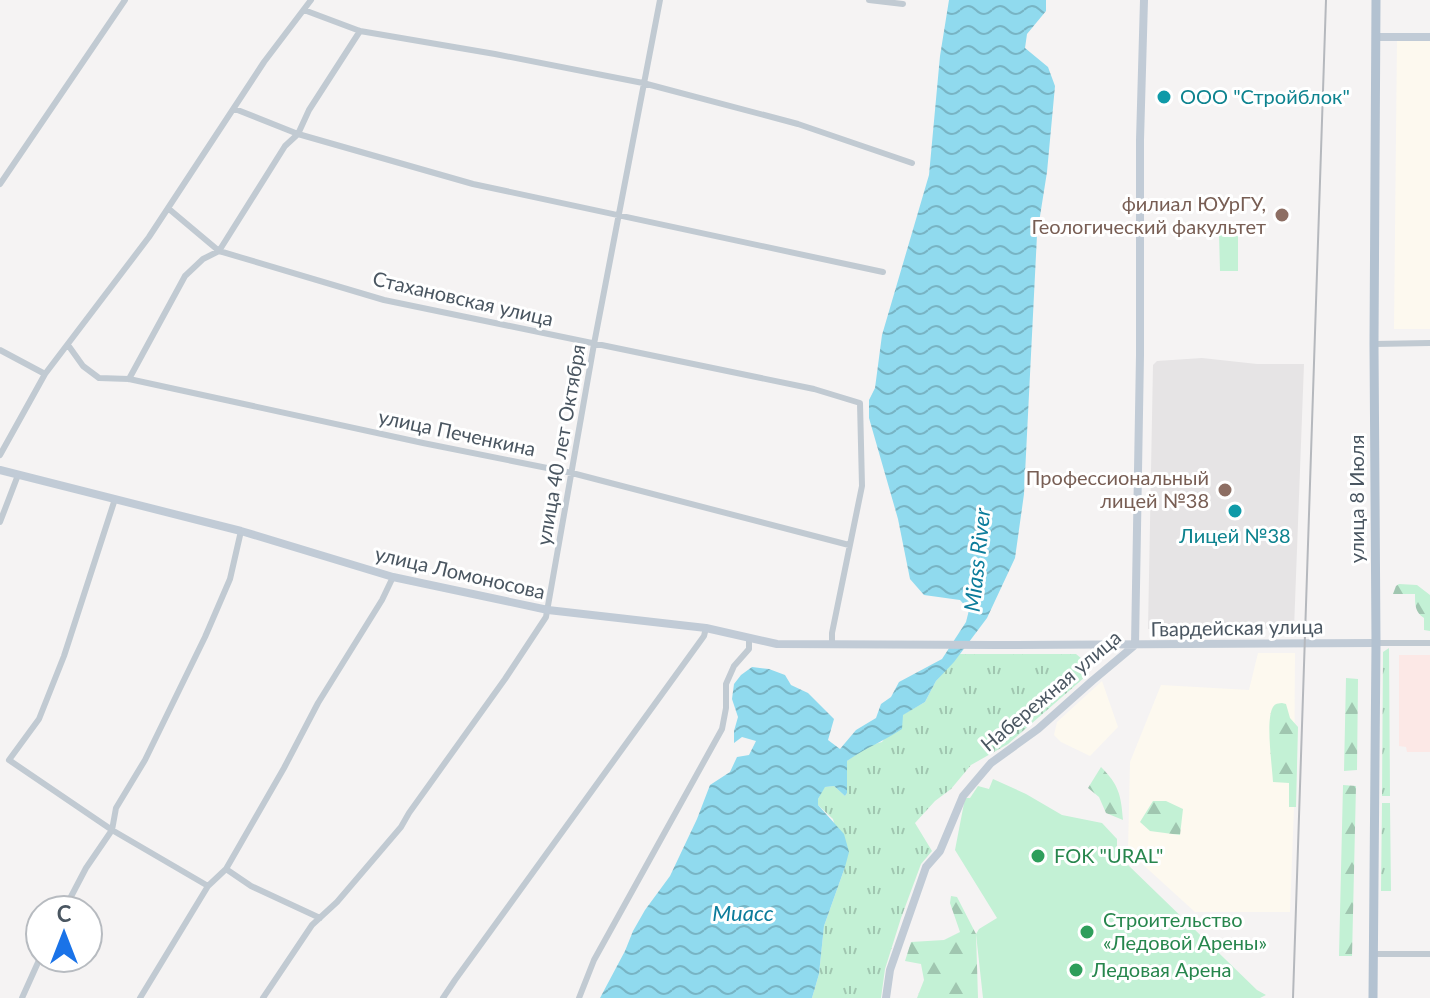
<svg xmlns="http://www.w3.org/2000/svg" width="1430" height="998" font-family="Lato,sans-serif">
  <defs>
    <pattern id="grass-tufts" width="24" height="20" patternUnits="userSpaceOnUse" patternTransform="scale(2)"><rect width="24" height="20" fill="#c3f1d5"/><path d="M3 7l-1-3M5 7V3M7 7l1-3M15 17l-1-3M17 17v-4M19 17l1-3" fill="none" stroke="#a0c6b0"/></pattern>
    <pattern id="forest-firs" width="22" height="20" patternUnits="userSpaceOnUse" patternTransform="scale(2)"><rect width="22" height="20" fill="#c3f1d5"/><path d="M5 1l3.5 6h-7zM16 11l3.5 6h-7z" fill="#a0c6b0"/></pattern>
    <pattern id="water-waves" width="16" height="10" patternUnits="userSpaceOnUse" patternTransform="scale(2)"><rect width="16" height="10" fill="#90daee"/><path d="M0 5q4-4 8 0t8 0" fill="none" stroke="#78b4c4"/></pattern>
  </defs>
  <rect width="100%" height="100%" fill="#f5f3f3"/>
  <!-- commercial -->
  <path fill="#fdf9ef" d="M1397 40H1430V329H1394Z
    M1258 653H1295L1294 807 1290 912H1195L1128 851 1130 762 1161 685 1249 690Z
    M1102 681 1118 727 1090 756 1061 742 1054 735 1057 722Z"/>
  <!-- education -->
  <path fill="#e6e4e5" d="M1202 358 1257 364H1304L1294 629H1148L1153 365 1157 361Z"/>
  <!-- medical -->
  <path fill="#fce8e6" d="M1399 655H1430V752H1407L1406 747 1399 746Z"/>
  <!-- grass -->
  <path fill="url(#grass-tufts)" d="M1389 648 1390 796H1382L1383 652Z
    M959 654H1076L1087 663 1088 669 1085 677 1008 744 971 765 951 789 935 801 915 823 932 851 921 864 901 918 885 969 881 998H812L819 974 824 926 845 867 833 819 818 805V799L824 787 834 786 845 796 847 793V761L867 746 882 742 902 715 925 702 936 681Z
    M1382 803H1390L1391 891H1381Z"/>
  <!-- forest -->
  <path fill="url(#forest-firs)" d="M1399 584 1417 585 1430 595V631L1424 630V618C1415 612 1415 605 1415 594H1393L1396 586Z
    M1346 678 1358 679 1357 770 1344 771Z
    M1282 703 1286 704 1290 718 1298 727 1296 807H1289V783L1273 782C1272 765 1266 724 1272 709 1275 703 1276 704 1282 703Z
    M1101 767C1119 785 1121 795 1123 820L1106 813 1099 797 1088 788Z
    M1343 785 1356 786 1352 956H1339Z
    M1153 801H1166L1183 809 1180 835 1150 831 1140 822Z
    M951 896 957 897 976 934 978 998H917L924 980 921 964 905 961 911 942 944 940 960 932 950 903Z"/>
  <!-- pitch -->
  <path fill="#c3f1d5" d="M1219 233H1238V271H1220Z
    M993 779 1026 794 1062 815 1102 823 1117 839V863L1127 864 1257 990 1266 995 1260 998H983L976 934 979 929 997 918 955 850 965 798H970L978 786 989 789Z"/>
  <!-- water -->
  <path fill="url(#water-waves)" d="M949 0H1046V11L1027 34 1025 48 1048 67 1055 86 1047 172 1037 235 1024 494 1015 558 987 618 954 662 936 681 925 702 903 715 902 729C884 741 865 748 847 761V793L845 796 834 786 825 787 818 799V805L844 834 849 852 845 867 824 926 819 974 812 998H600L625 951 633 931 645 910 670 876 697 819 710 785 730 772 737 757 749 755 756 741 742 737 734 743V731L738 717 732 699 734 684 741 675 752 667 769 669 785 675 791 685 808 693 834 719 828 740 840 749 856 730 876 718 881 704 891 697 899 682 942 659 966 622 969 610 960 600 924 595 910 579 898 519 869 418V400L875 388 882 335 929 175 940 56Z"/>
  <g fill="none" stroke-linecap="round" stroke-linejoin="round">
    <!-- street -->
    <path stroke="#c1cad2" stroke-width="6" d="M869 0 903 4
      M304 10 360 31 495 54 643 83 798 124 912 163
      M235 109 298 134 473 184 883 272
      M0 184 125 0
      M169 209 219 251 384 300 814 389 860 403 862 486 832 633V645
      M1374 344 1430 343
      M68 345 83 366 99 378 129 379 423 443 572 473 849 545
      M0 350 45 374
      M129 379 185 276 203 259 219 251 285 146 298 134 309 110 360 31
      M0 455 45 374 149 237 264 62 311 0
      M115 499 64 656 39 719 9 760 112 830 208 886
      M0 522 18 475
      M1376 643H1430
      M226 869 251 886 320 918
      M64 910 86 868 112 830 116 808 145 760 205 637 230 579 241 531
      M1373 954H1430
      M22 998 40 958
      M140 998 208 886 226 869 284 768 318 703 382 600 393 577
      M263 998 312 925 337 902 401 827 409 813 505 679 546 617 594 344 660 0
      M443 998 455 980 704 636 706 628
      M579 998 594 960 722 729 726 708V684L734 666 749 649V638"/>
    <!-- secondary -->
    <path stroke="#c1cbd6" stroke-width="8" d="M1376 37H1430
      M0 470 241 531 393 577 548 610 706 628 777 644 996 645 1376 643
      M886 998 890 970 926 867 940 851 963 796 991 763 1038 729 1092 681 1135 645 1140 355V140L1144 0"/>
    <!-- primary -->
    <path stroke="#b3c2d1" stroke-width="9" d="M1373 998 1376 643 1374 344 1376 0"/>
    <!-- rail -->
    <path stroke="#b5b8bd" stroke-width="2" d="M1293 998 1326 0"/>
  </g>
  <!-- markers -->
  <g fill="#0f9aa8" stroke="#fff" stroke-width="3">
    <circle cx="1164" cy="97" r="8"/>
    <circle cx="1235" cy="511" r="8"/>
  </g>
  <g fill="#8d6e63" stroke="#fff" stroke-width="3">
    <circle cx="1282" cy="215" r="8"/>
    <circle cx="1225" cy="490" r="8"/>
  </g>
  <g fill="#2e9e5b" stroke="#fff" stroke-width="3">
    <circle cx="1038" cy="856" r="8"/>
    <circle cx="1087" cy="932" r="8"/>
    <circle cx="1076" cy="970" r="8"/>
  </g>
  <g text-anchor="middle" stroke-width="6" stroke-linejoin="round" paint-order="stroke">
    <!-- culture labels -->
    <g font-size="20" fill="#0d838f" stroke="#fff" text-anchor="start">
      <text x="1180" y="104">ООО "Стройблок"</text>
      <text x="1235" y="543" text-anchor="middle">Лицей №38</text>
    </g>
    <!-- education labels -->
    <g font-size="20" fill="#785e54" stroke="#fff" text-anchor="end">
      <text x="1266" y="211">филиал ЮУрГУ,<tspan x="1266" dy="23">Геологический факультет</tspan></text>
      <text x="1209" y="485">Профессиональный<tspan x="1209" dy="23">лицей №38</tspan></text>
    </g>
    <!-- street labels -->
    <g font-size="20" fill="#4a5661" stroke="#fff">
      <text transform="translate(463 299) rotate(13)" y="7">Стахановская улица</text>
      <text transform="translate(457 433) rotate(12)" y="7">улица Печенкина</text>
      <text transform="translate(561 445) rotate(-80)" y="7">улица 40 лет Октября</text>
      <text transform="translate(1357 499) rotate(-90)" y="7">улица 8 Июля</text>
      <text transform="translate(460 573) rotate(13)" y="7">улица Ломоносова</text>
      <text transform="translate(1237 628) rotate(-1)" y="7">Гвардейская улица</text>
      <text transform="translate(1051 691) rotate(-40)" y="7">Набережная улица</text>
    </g>
    <!-- leisure labels -->
    <g font-size="20" fill="#27864d" stroke="#fff" text-anchor="start">
      <text x="1054" y="863">FOK "URAL"</text>
      <text x="1103" y="927">Строительство<tspan x="1103" dy="23">«Ледовой Арены»</tspan></text>
      <text x="1092" y="977">Ледовая Арена</text>
    </g>
    <!-- water labels -->
    <g font-size="22" font-style="italic" fill="#0c7c9b" stroke="#fff">
      <text transform="translate(977 560) rotate(-84)" y="8">Miass River</text>
      <text x="743" y="921">Миасс</text>
    </g>
  </g>
  <!-- north arrow -->
  <g transform="translate(64 934)"><circle r="38" fill="#ffffff" stroke="#b7bbc0" stroke-width="2"/>
  <path d="M0-6L14 30L0 20L-14 30Z" fill="#1a73e8"/>
  <text y="-12" font-size="22" font-weight="bold" text-anchor="middle" fill="#4a5661">С</text>
  </g>
</svg>
